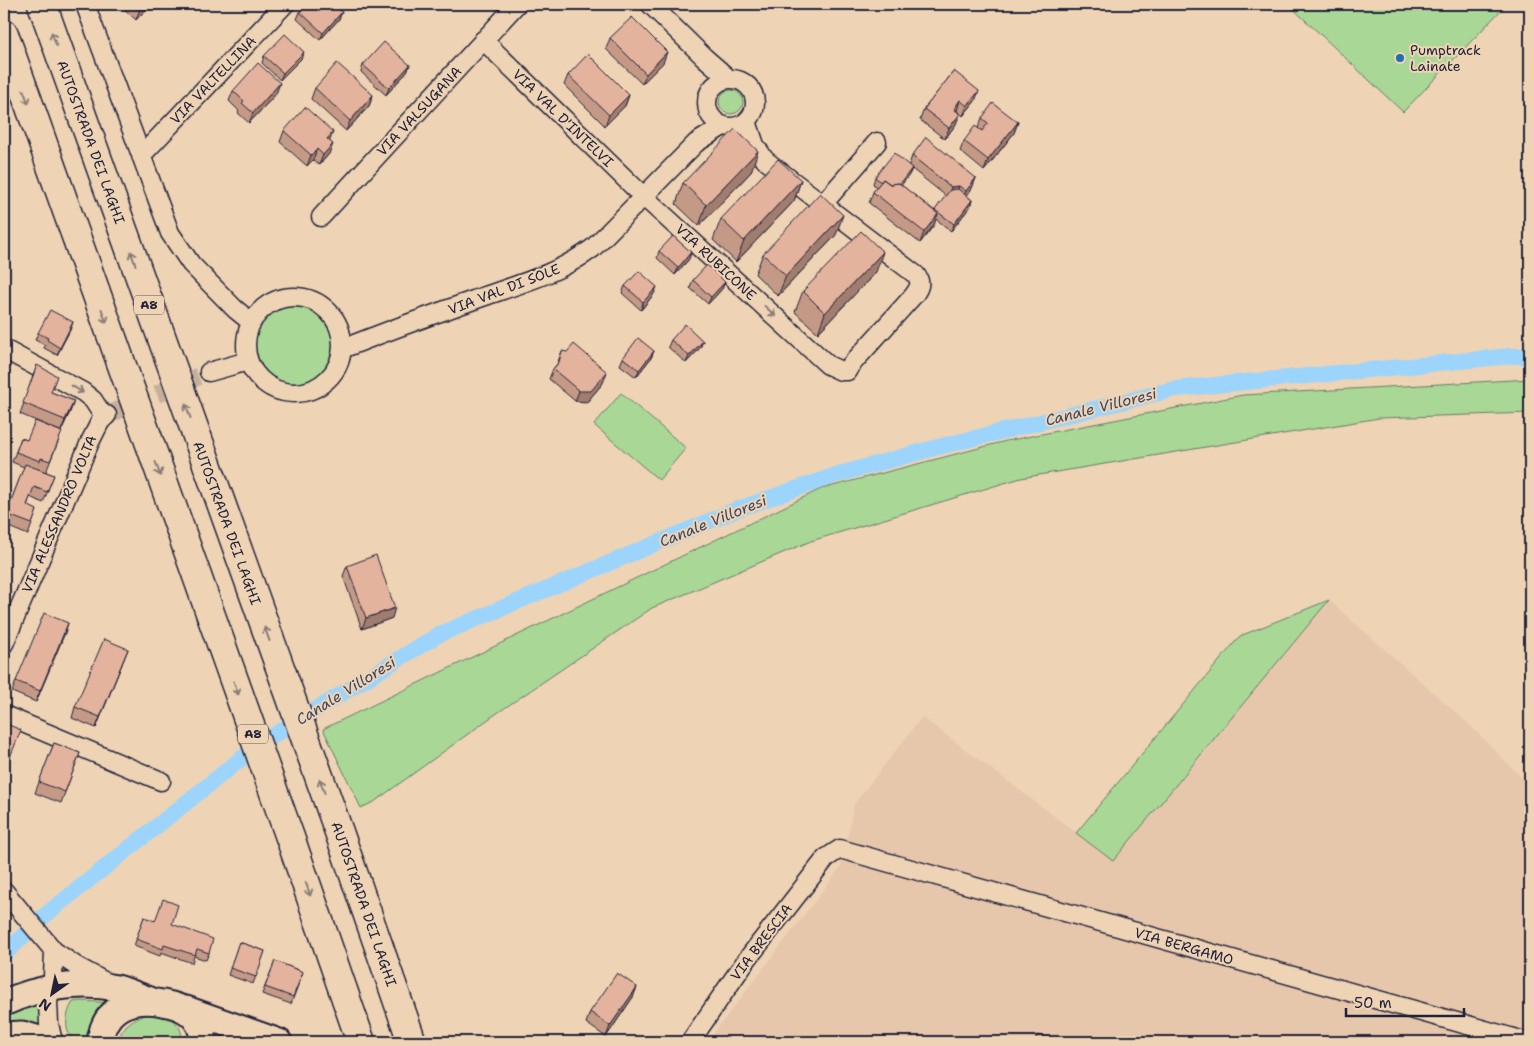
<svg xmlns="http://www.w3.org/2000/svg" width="1534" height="1046" font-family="'Shantell Sans',sans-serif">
  <rect width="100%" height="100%" fill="#eed4b5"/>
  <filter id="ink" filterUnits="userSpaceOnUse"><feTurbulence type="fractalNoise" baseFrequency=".02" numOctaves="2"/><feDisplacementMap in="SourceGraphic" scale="10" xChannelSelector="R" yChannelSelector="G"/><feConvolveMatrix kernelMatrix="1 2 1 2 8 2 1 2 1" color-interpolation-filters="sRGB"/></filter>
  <g filter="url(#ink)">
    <!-- built -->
    <path fill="#e7c7ac" d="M1329 600 1472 727 1530 786V1042H707L841 867 854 804 922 717 1113 860Z"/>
    <!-- green -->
    <path fill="#a9d796" stroke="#667c68" d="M1288 4H1507L1403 112Z
      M719 102a12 12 0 1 1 24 0a12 12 0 1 1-24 0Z
      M251 344a41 41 0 1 1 82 0a41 41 0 1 1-82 0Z
      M1530 379V413L1379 418 1021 478 811 541 652 608 490 718 374 802 361 808 323 729 821 489 1006 441 1243 395Z
      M621 393 686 448 659 480 594 425Z
      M1329 600 1113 861 1076 833 1240 636Z
      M81 1001 113 1003 92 1042C87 1042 81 1043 76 1041 62 1034 66 1012 73 1002Z
      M41 1004V1032L4 1025V1017L28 1006Z
      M156 1013C172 1018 183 1024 182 1042H118C122 1023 138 1015 156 1013Z"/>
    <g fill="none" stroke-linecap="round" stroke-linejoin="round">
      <!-- canal -->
      <path stroke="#9cd4fc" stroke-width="16" d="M4 955 39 920 261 743 438 635 738 509 836 475 938 447 1175 389 1511 356H1530"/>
      <!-- street-tunnel -->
      <path stroke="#c5b09d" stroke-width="18" stroke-dasharray="18 9" stroke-linecap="butt" d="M107 415 209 372"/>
      <!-- street casing -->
      <g stroke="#22223b" stroke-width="21">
        <path id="street" d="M85 4 170 233 191 264 235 309 251 322
          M650 4 704 57 728 78
          M483 40 643 196 828 365 841 371H847L850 366 914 295C919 288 922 283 916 275L765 160 755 145 747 121
          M707 103a24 24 0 1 1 48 0a24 24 0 1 1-48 0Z
          M141 156 285 4
          M822 205 877 142
          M321 217 517 4
          M246 345a48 48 0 1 1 96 0a48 48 0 1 1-96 0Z
          M4 349 83 392 93 400 104 417
          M342 349C389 330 437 313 485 296 523 283 561 272 593 248L696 143 723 126
          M209 372 248 361
          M4 644 90 442 100 422 107 415
          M4 715 161 781
          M4 891 54 951 76 966 109 984
          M53 1042 49 1024 48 1002 53 977 54 951
          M690 1042 745 962 826 858 840 849 1528 1042"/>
      </g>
      <!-- secondary casing -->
      <g stroke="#22223b" stroke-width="29">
        <path id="secondary" d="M4 1003C38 987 79 981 117 988 128 991 139 996 150 1000
          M186 1009 279 1042
          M4 1035 22 1034 50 1042
          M100 1042C104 1007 131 997 163 1003 186 1007 202 1017 203 1042"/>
      </g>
      <!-- highway casing -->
      <g stroke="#22223b" stroke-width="31">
        <path id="highway" d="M42 4 339 832 412 1042
          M4 34 292 843 361 1042"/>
      </g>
      <!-- street -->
      <use href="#street" stroke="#eed4b5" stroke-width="18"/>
      <!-- secondary -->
      <use href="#secondary" stroke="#eed4b5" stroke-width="25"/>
      <!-- highway -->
      <use href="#highway" stroke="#eed4b5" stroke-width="28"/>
    </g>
    <!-- wall -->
    <path fill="#c49a87" stroke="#22223b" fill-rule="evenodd" d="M119 4H151L136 20Z
      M1075 4H1087L1082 10Z
      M300 12H342L339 19 320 40 297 19Z
      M610 38 663 63 642 84 606 49Z
      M264 56 301 59 280 80 262 63Z
      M363 65H410L407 72 386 95 361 72Z
      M954 71 975 101 963 116 957 111 956 124 945 139 920 120 924 109Z
      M568 75 629 95 625 106 605 126 564 85Z
      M315 88 373 95 369 106 346 131 311 99Z
      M233 91 276 94 249 123 238 113 239 111 229 101Z
      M982 118 1018 122 1014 133 984 171 960 151 964 141 978 128Z
      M284 131 330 141 329 154 319 165 313 160 307 166 280 142Z
      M912 156 976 178 972 188 967 196 972 200 970 207 951 231 936 219 934 225 920 243 869 203 873 192 877 187 873 184 875 177 909 165ZM912 169 946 196 935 211 901 185 909 175Z
      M751 172 699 226 676 204 683 183Z
      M801 180 794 201 736 262 713 240 721 219Z
      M836 235 778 296 755 274 763 254Z
      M659 251 691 252 689 259 675 275 657 258Z
      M876 272 818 333 795 312 803 291Z
      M693 280 725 282 722 289 708 304 690 288Z
      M625 286 654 294 641 310 622 293Z
      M73 322 70 330 57 355 44 348 45 345 35 340 38 333Z
      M671 340 703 341 700 348 686 363 668 347Z
      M562 351 603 383 587 402 575 401 549 379 553 369 557 364Z
      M654 351 651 358 636 377 620 365 623 358Z
      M37 365 51 392 74 401 70 412 61 431 58 442 46 472 38 469 54 475 43 503 30 497 27 506 37 510 28 535 4 525V519L24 467 12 462 21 438 27 440 60 431 20 414Z
      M347 566 392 618 362 629 343 576Z
      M68 623 36 702 12 692 16 681Z
      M128 649 96 728 72 718 75 707Z
      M54 743 80 753 61 803 35 793Z
      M144 917 155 921 172 924 209 953 206 960 194 956 192 963 161 952 160 956 134 946Z
      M239 942 265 951 253 984 228 975Z
      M275 961 303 972 291 1004 262 994Z
      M637 987 633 997 606 1037 586 1023 590 1012Z"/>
    <!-- shaded-wall -->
    <path fill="#a07d6e" stroke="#22223b" d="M145 4H151L136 20 140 9Z
      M1084 4H1087L1082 10Z
      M342 12 339 19 320 40 323 33Z
      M304 52 301 59 280 80 283 73Z
      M667 52 663 63 642 84 646 74Z
      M410 65 407 72 386 95 389 88Z
      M280 83 276 94 249 123 253 113Z
      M979 91 975 101 963 116 967 106Z
      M373 95 369 106 346 131 350 121Z
      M629 95 625 106 605 126 609 115Z
      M960 100 957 111 954 109Z
      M960 114 956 124 945 139 949 128Z
      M1018 122 1014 133 984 171 988 160Z
      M333 132 329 143 327 139Z
      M333 144 329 154 319 165 323 155Z
      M317 149 313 160 307 166 311 155Z
      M758 151 751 172 699 226 706 205Z
      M912 168 909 175 895 194 888 187Z
      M976 178 972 188 962 201 966 191Z
      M801 180 794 201 736 262 744 241Z
      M959 186 956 196 948 197 951 187Z
      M9 192 7 199 4 202V198Z
      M972 200 970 207 951 231 954 224Z
      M938 214 934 225 920 243 924 232Z
      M843 215 836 235 778 296 786 276Z
      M691 252 689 259 675 275 678 268Z
      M883 252 876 272 818 333 825 313Z
      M725 282 722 289 708 304 711 297Z
      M657 287 654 294 641 310 643 302Z
      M73 322 70 330 57 355 60 348Z
      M703 341 700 348 686 363 689 356Z
      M654 351 651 358 636 377 639 370Z
      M607 372 603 383 587 402 575 401 579 391Z
      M74 401 70 412 61 431 65 420Z
      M395 608 392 618 362 629 366 618Z
      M68 623 65 633 36 702 40 691Z
      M128 649 124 659 96 728 100 717Z
      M637 987 633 997 606 1037 610 1026Z"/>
    <!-- building -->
    <path fill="#e4b39d" stroke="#22223b" d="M134 4H145L140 9Z
      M307 4H332L342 12 323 33 300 12Z
      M632 17 667 52 646 74 610 38Z
      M285 34 304 52 283 73 264 56Z
      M384 42 410 65 389 88 363 65Z
      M588 54 629 95 609 115 568 75Z
      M258 63 280 83 253 113 242 103 244 101 233 91Z
      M337 63 373 95 350 121 315 88Z
      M954 71 979 91 967 106 960 100 954 109 960 114 949 128 924 109Z
      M993 103 1018 122 988 160 964 141 975 126 982 131 988 123 982 118Z
      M305 107 333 132 327 139 333 144 323 155 317 149 311 155 284 131Z
      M735 129 758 151 706 205 683 183Z
      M926 137 976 178 966 191 959 186 951 187 912 156Z
      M894 153 912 168 900 184 899 183 890 184 883 179 881 182 875 177Z
      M778 159 801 180 744 241 721 219Z
      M883 179 890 184 899 183 938 214 924 232 873 192Z
      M4 187 9 192 4 198Z
      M958 189 972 200 954 224 935 210 950 190Z
      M820 193 843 215 786 276 763 254Z
      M861 231 883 252 825 313 803 291Z
      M673 236 691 252 678 268 659 251Z
      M707 265 725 282 711 297 693 280Z
      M639 271 657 287 643 302 625 286Z
      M50 310 73 322 60 348 47 340 48 338 38 333Z
      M685 324 703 341 689 356 671 340Z
      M638 338 654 351 639 370 623 358Z
      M574 344 607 372 591 391H579L553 369 559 362 562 351 567 352Z
      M37 365 57 376 51 392 74 401 65 420 23 403Z
      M35 421 62 432 50 461 41 458 40 461 16 452 21 438 27 440Z
      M25 464 54 475 47 492 34 487 27 505 37 510 32 524 6 514Z
      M376 555 395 608 366 618 347 566Z
      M44 613 68 623 40 691 16 681Z
      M104 639 128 649 100 717 75 707Z
      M4 723 21 730 4 772Z
      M54 743 80 753 65 792 39 782Z
      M163 899 178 905 172 924 213 939 209 953 197 949 195 955 164 945 163 949 136 939 144 917 155 921Z
      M239 942 265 951 256 977 230 968Z
      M275 961 303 972 293 997 265 987Z
      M617 973 637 987 610 1026 590 1012Z
      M1037 1035 1064 1042H1035Z"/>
    <!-- one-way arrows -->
    <defs><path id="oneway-shaft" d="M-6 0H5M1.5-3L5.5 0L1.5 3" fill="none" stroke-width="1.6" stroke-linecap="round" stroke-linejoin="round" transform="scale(1.25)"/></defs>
    <g stroke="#887b78">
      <use href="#oneway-shaft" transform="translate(54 39) rotate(-110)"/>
      <use href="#oneway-shaft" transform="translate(26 97) rotate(70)"/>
      <use href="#oneway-shaft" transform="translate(133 258) rotate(-110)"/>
      <use href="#oneway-shaft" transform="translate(770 311) rotate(43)"/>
      <use href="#oneway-shaft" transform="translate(104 316) rotate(70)"/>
      <use href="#oneway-shaft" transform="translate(77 389) rotate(31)"/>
      <use href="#oneway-shaft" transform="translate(188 411) rotate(-110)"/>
      <use href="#oneway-shaft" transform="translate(158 469) rotate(70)"/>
      <use href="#oneway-shaft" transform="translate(267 634) rotate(-110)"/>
      <use href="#oneway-shaft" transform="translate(236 688) rotate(70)"/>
      <use href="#oneway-shaft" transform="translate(322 786) rotate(-110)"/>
      <use href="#oneway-shaft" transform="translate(308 889) rotate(71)"/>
    </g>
  </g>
  <!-- markers -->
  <circle fill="#1f6fb2" stroke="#eed4b5" stroke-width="2" cx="1400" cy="58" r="5"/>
  <g text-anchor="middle" stroke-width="4" stroke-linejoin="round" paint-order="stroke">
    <!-- shield labels -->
    <g fill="#eed4b5" stroke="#5f5760" stroke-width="1">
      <rect x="134" y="295.5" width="30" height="19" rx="4"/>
      <rect x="238" y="724.5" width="30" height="19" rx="4"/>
    </g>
    <g font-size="12" font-weight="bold" fill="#22223b">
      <text x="149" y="309">A8</text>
      <text x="253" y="738">A8</text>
    </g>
    <!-- poi labels -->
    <g font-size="14" fill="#22223b" stroke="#eed4b5" text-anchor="start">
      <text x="1410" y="55">Pumptrack<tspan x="1410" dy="16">Lainate</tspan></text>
    </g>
    <!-- street labels -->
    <g font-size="14" fill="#22223b" stroke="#eed4b5">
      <text transform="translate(213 80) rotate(-46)" y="5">VIA VALTELLINA</text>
      <text transform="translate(419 111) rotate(-47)" y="5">VIA VALSUGANA</text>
      <text transform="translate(563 118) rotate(44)" y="5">VIA VAL D'INTELVI</text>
      <text transform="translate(91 142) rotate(70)" y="5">AUTOSTRADA DEI LAGHI</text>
      <text transform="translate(716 262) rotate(43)" y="5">VIA RUBICONE</text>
      <text transform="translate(504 289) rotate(-21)" y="5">VIA VAL DI SOLE</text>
      <text transform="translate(59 514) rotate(-67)" y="5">VIA ALESSANDRO VOLTA</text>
      <text transform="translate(227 523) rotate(70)" y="5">AUTOSTRADA DEI LAGHI</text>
      <text transform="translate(364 904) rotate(71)" y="5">AUTOSTRADA DEI LAGHI</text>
      <text transform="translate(761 942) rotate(-53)" y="5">VIA BRESCIA</text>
      <text transform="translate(1184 946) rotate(16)" y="5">VIA BERGAMO</text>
    </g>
    <!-- water labels -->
    <g font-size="15" font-style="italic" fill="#3a4662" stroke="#eed4b5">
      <text transform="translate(1101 407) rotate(-14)" y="5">Canale Villoresi</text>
      <text transform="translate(713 521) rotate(-22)" y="5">Canale Villoresi</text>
      <text transform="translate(346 691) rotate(-32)" y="5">Canale Villoresi</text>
    </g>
  </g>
  <!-- margin -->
  <rect width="1534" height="1046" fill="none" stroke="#eed4b5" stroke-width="20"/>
  <rect x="10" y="10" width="1514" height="1026" fill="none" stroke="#22223b" stroke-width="2" filter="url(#ink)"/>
  <!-- north arrow -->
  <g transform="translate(52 994) rotate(213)" stroke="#eed4b5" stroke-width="4" paint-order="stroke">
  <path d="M0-4L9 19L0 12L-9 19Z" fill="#22223b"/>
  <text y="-8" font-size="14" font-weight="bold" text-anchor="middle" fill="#22223b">N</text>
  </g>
  <!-- scale -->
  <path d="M1346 1008v8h118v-8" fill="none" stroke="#22223b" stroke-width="2.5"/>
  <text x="1354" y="1008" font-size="15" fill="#22223b" stroke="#eed4b5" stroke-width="4" paint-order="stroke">50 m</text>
</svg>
